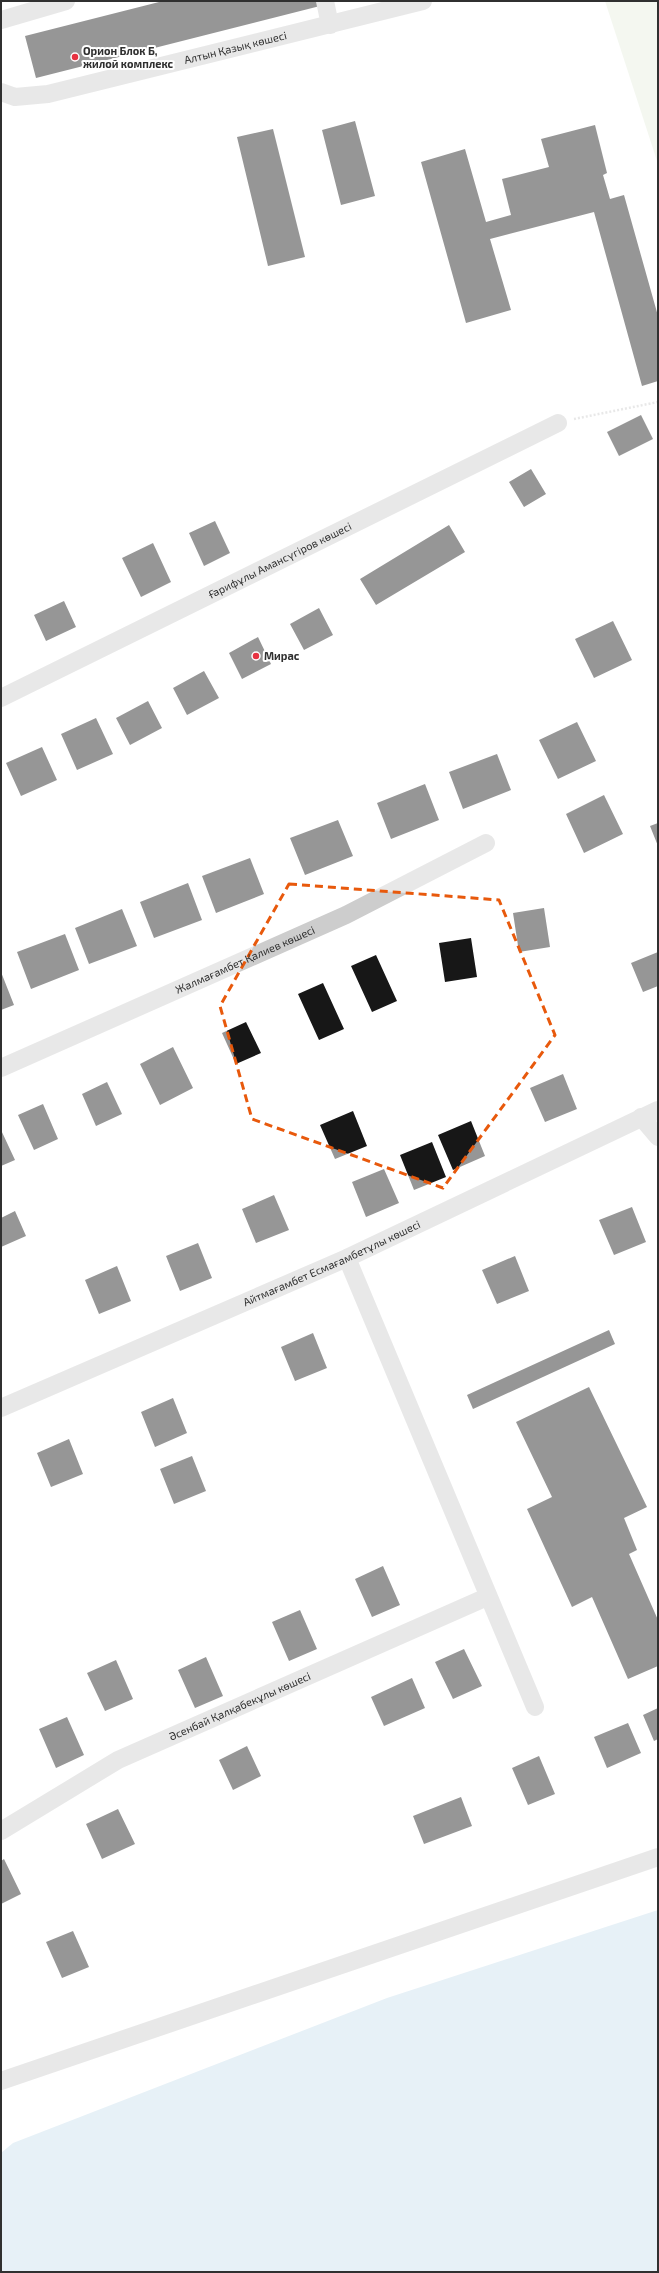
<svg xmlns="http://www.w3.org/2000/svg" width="659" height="2273" font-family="'Exo 2',sans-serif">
  <rect width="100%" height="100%" fill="#fff"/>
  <!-- green -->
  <path fill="#e6edde" d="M605 1H658V164Z"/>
  <!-- water -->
  <path fill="#cae0ed" d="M658 1910V2272H1V2153L13 2143 387 1998Z"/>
  <!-- building -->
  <path fill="#171717" d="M163 1H319L320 6 36 78 25 36Z
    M355 121 375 196 341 205 322 130Z
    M595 125 607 173 603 175 610 199 624 195 658 316V381L642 386 594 212 490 239 511 310 466 323 421 162 465 149 486 222 511 215 502 179 549 167 541 139Z
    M273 129 305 257 268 266 237 137Z
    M641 415 653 439 619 456 607 432Z
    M531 469 546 494 524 507 509 482Z
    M215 521 230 553 204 566 189 533Z
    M449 525 465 552 376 605 360 579Z
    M153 543 171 582 141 597 122 558Z
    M64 601 76 627 46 641 34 615Z
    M319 608 333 635 304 650 290 624Z
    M613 621 632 660 594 678 575 639Z
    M258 637 271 664 242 679 229 653Z
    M204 671 219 698 187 715 173 688Z
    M148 701 162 728 130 745 116 718Z
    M96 718 113 754 77 770 61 734Z
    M577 722 596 761 558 779 539 740Z
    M42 747 57 780 21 796 6 763Z
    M497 754 511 790 463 809 449 772Z
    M425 784 439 820 391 839 377 803Z
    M604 795 623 834 584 853 566 814Z
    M338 820 353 856 305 875 290 838Z
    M658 823V846L650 826Z
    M250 858 264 894 216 913 202 876Z
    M188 883 202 920 154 938 140 902Z
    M544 908 550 947 519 952 513 913Z
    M122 909 137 946 89 964 75 928Z
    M65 934 79 970 31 989 17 952Z
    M471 938 477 977 445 982 439 943Z
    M658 952V986L643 992 631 963Z
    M376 955 397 1001 372 1012 351 966Z
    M1 972 14 1005 1 1010Z
    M323 983 344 1029 319 1040 298 994Z
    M246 1022 261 1053 236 1064 222 1033Z
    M173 1047 193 1088 160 1105 140 1064Z
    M563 1074 577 1109 545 1122 530 1088Z
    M107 1082 122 1114 96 1126 82 1094Z
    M43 1104 58 1139 34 1150 18 1115Z
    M353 1111 367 1146 335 1159 320 1125Z
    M471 1121 485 1156 453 1170 438 1135Z
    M1 1130 15 1160 1 1166Z
    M432 1142 446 1177 414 1190 400 1155Z
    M384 1169 399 1203 366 1217 352 1182Z
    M274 1195 289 1230 256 1243 242 1209Z
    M632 1207 646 1242 614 1255 599 1220Z
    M15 1211 26 1236 1 1247V1218Z
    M198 1243 212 1278 180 1291 166 1256Z
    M515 1256 529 1291 497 1304 482 1270Z
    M117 1266 131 1301 99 1314 85 1280Z
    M609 1330 615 1344 473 1409 467 1395Z
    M313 1333 327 1368 295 1381 281 1347Z
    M589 1387 647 1507 624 1518 637 1550 629 1554 658 1620V1666L628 1679 592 1597 572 1607 527 1509 552 1497 516 1422Z
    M173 1398 187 1433 155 1447 141 1412Z
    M69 1439 83 1474 51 1487 37 1453Z
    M192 1456 206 1491 174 1504 160 1469Z
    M383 1566 400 1605 372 1617 355 1579Z
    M300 1610 317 1649 289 1661 272 1622Z
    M464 1649 482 1686 453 1699 435 1662Z
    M206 1657 223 1696 195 1708 178 1670Z
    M116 1660 133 1699 105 1711 87 1673Z
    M412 1678 425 1708 384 1726 371 1697Z
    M658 1708V1739L654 1741 643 1715Z
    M67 1717 84 1755 56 1768 39 1729Z
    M628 1723 641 1753 607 1768 594 1737Z
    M247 1746 261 1776 233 1790 219 1760Z
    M539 1756 555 1794 528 1805 512 1768Z
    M461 1797 472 1826 424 1844 413 1816Z
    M118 1809 135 1844 102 1859 86 1824Z
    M4 1859 21 1894 1 1904V1861Z
    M73 1931 89 1967 62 1978 46 1942Z"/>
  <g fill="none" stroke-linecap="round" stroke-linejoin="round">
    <!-- path -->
    <path stroke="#cdcdcd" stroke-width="2.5" stroke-dasharray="2 2" stroke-linecap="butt" d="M574 419 658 402"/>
    <!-- minor -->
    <g stroke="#cdcdcd" stroke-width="18">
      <path d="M325 1 330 25"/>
      <path d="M1 20 66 1"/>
      <path id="s1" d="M1 92 15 97 48 94 423 1"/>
      <path id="s2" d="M1 698 558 423"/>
      <path id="s3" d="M1 1068 346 915 486 843"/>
      <path d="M641 1117 658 1137"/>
      <path d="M347 1258 535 1707"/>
      <path id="s4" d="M1 1408 347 1258 658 1110"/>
      <path id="s5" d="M1 1831 118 1760 487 1597"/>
      <path d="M1 2081 658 1857"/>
    </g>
  </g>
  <!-- marked area -->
  <path d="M0 0H659V2273H0ZM289 884 499 900 555 1035 443 1188 252 1119 220 1006Z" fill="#fff" fill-opacity=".55" fill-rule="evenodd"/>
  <path fill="none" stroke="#e8590c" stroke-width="3" stroke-dasharray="8 5" stroke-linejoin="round" d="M289 884 499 900 555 1035 443 1188 252 1119 220 1006Z"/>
  <!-- markers -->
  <g fill="#e73241" stroke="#fff" stroke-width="1.5">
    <circle cx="75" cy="57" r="4"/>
    <circle cx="256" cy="656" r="4"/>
  </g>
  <g text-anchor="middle" stroke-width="4" stroke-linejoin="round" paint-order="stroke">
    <!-- street labels -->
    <g font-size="11" fill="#303030" stroke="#fff">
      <text dy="4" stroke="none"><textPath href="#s1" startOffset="241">Алтын Қазық көшесі</textPath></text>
      <text dy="4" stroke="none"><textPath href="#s2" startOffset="311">Ғарифұлы Амансүгіров көшесі</textPath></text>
      <text dy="4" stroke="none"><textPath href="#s3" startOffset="267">Жалмағамбет Қалиев көшесі</textPath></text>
      <text dy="4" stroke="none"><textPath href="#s4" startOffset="361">Айтмағамбет Есмағамбетұлы көшесі</textPath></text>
      <text dy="4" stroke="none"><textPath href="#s5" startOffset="270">Әсенбай Қалқабекұлы көшесі</textPath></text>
    </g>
    <!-- poi labels -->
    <g font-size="11" font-weight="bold" fill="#303030" stroke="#fff" text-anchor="start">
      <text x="83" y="55">Орион Блок Б,<tspan x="83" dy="13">жилой комплекс</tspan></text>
      <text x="264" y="660">Мирас</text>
    </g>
  </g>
  <!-- border -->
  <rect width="659" height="2273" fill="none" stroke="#303030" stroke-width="4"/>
</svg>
